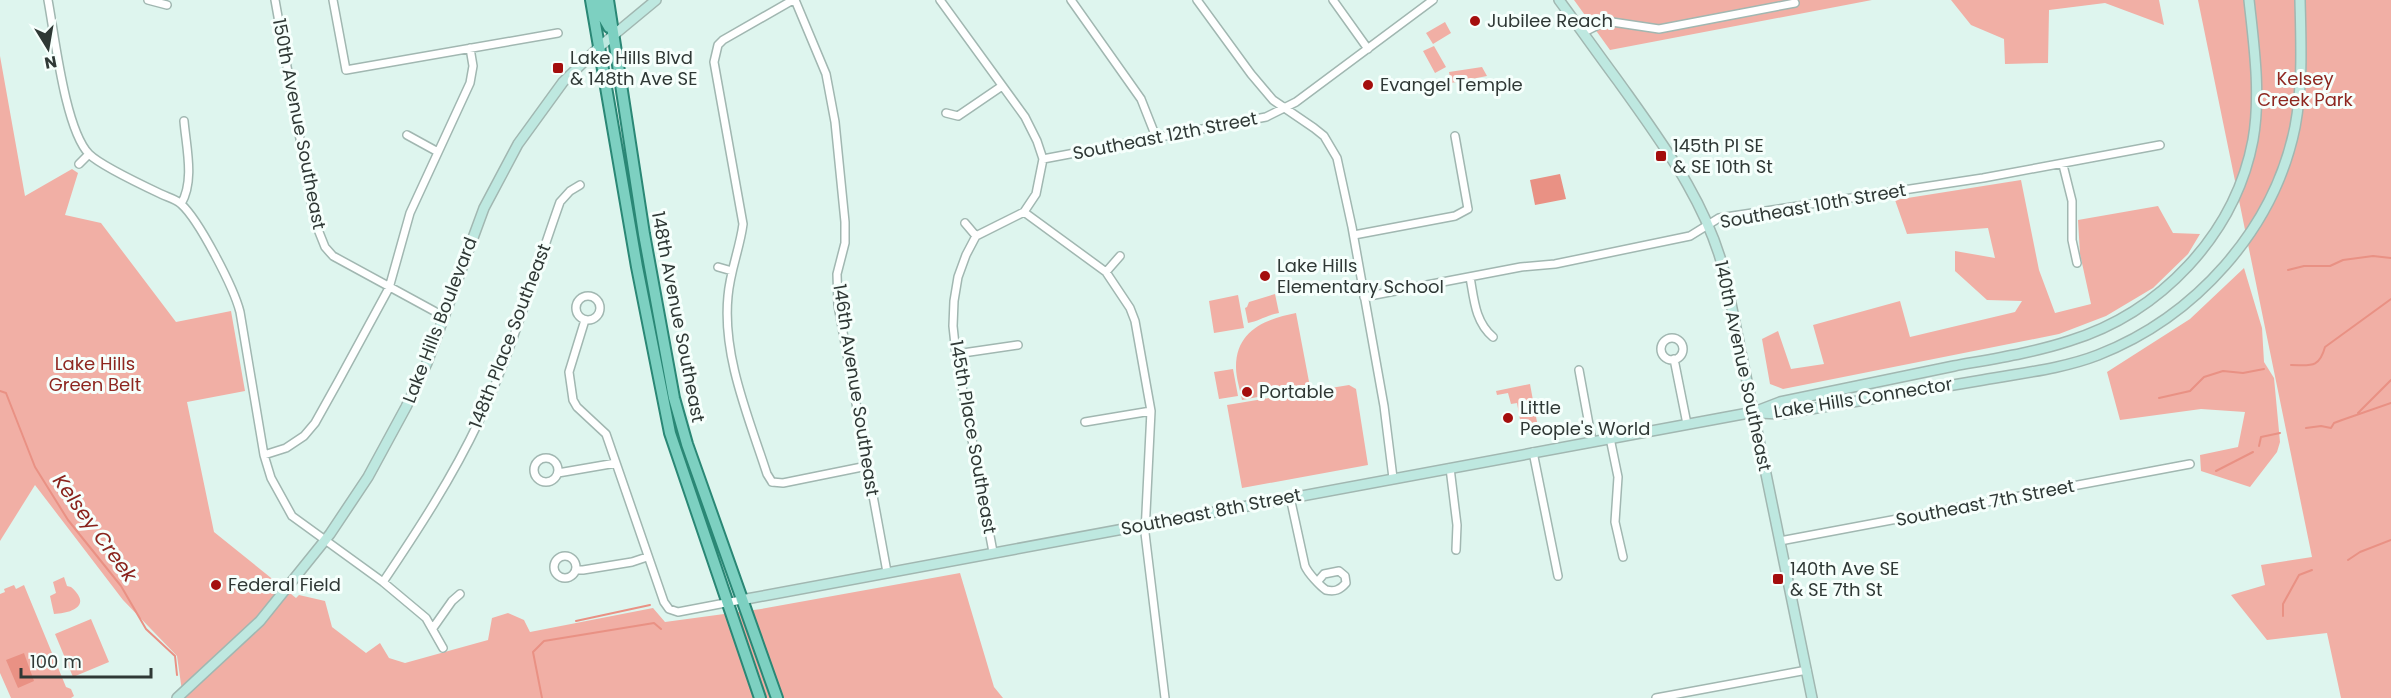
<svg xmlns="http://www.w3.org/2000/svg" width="2391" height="698" font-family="Poppins,sans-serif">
  <rect width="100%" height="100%" fill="#def5ee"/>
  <!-- green -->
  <path fill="#f1afa5" d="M1574 0H1872L1610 50Z
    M1951 0H2159L2164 25 2105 3 2049 10 2048 63 2005 64 2004 39 1971 25Z
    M2198 0H2391V698H2341L2327 633 2267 640 2231 595 2265 585 2261 565 2312 557Z
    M1445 22 1451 33 1433 44 1426 33Z
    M1434 46 1446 67 1435 73 1423 51Z
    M0 56 25 196 72 169 78 173 65 215 101 223 176 322 231 311 245 391 187 402 214 532 296 598 299 595 325 601 332 627 366 653 380 643 389 658 405 663 488 640 492 618 508 613 524 620 530 632 653 608 665 622 761 609 960 573 994 687 1003 698H183L177 656 123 600 35 485 0 541Z
    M1482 67 1487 76 1451 83 1449 72Z
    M2021 180 2039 270 2055 313 2091 304 2080 254 2078 220 2158 206 2173 233 2200 234 2188 254 2153 288 2106 316 2059 334 1783 389 1770 384 1762 339 1778 331 1791 369 1824 364 1813 325 1900 301 1910 337 2015 312 2022 301 1987 300 1955 271V251L1995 258 1988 228 1907 234 1895 200Z
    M2244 268 2262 328 2264 362 2274 378 2280 442 2277 452 2250 487 2201 471 2200 455 2238 447 2245 412 2201 409 2120 420 2107 372 2190 319Z
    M1275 294 1279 313C1267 315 1259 321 1248 323L1245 308 1247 307 1249 302Z
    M1238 295 1244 328 1214 333 1209 301Z
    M1296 313 1310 387 1242 400C1240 389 1236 378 1236 367 1236 330 1266 319 1296 313Z
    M1233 369 1238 396 1219 399 1214 372Z
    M1530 384 1537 422 1521 425 1517 403 1511 404 1508 393 1497 395 1496 391Z
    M1349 385 1356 389 1368 465 1242 488 1227 405Z
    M64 577 67 586 71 587C92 605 73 613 54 614L50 596 56 593 53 582Z
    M14 585 16 589 24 585 66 687 71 689 74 696 71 698H11L0 673V594L5 592 4 589Z
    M91 619 109 662 73 677 55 634Z"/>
  <!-- water -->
  <path fill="#e99184" d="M1560 174 1566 199 1535 205 1530 180Z
    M24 653 34 681 18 688 6 660Z"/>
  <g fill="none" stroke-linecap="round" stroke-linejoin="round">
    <!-- stream -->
    <path stroke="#e99184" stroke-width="2" d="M2288 270 2304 266H2330L2343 260 2373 256 2391 258
      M2291 365C2310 365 2319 369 2325 347L2391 299
      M0 391 6 393 35 467 68 520 121 586 146 629 175 656 177 675
      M2159 398 2190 391 2204 377 2223 371 2243 373 2264 369
      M2358 413 2391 380
      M2306 428 2321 426 2331 428 2334 423 2342 420 2391 403
      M2259 446 2261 437 2280 433
      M2216 471 2253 452
      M2348 560 2360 552 2391 540
      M2283 616V604L2299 575 2312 570
      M576 621 650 605
      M542 698 533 652 544 641 654 623 661 629"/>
    <!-- street casing -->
    <g stroke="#a1b7b1" stroke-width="10">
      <path id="street" d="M48 0C55 37 65 129 89 154 100 165 144 186 161 194 167 197 176 199 181 204 199 220 234 288 240 312L264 455 271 478 292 516 383 582 426 618 443 648
        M148 0 167 5
        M275 0 315 222 325 247 333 256 445 317
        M333 0 346 70 558 33
        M795 0 826 74 835 122 845 222V243L837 274 838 305 887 572
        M940 0 1025 117 1037 141 1043 159 1036 194 1024 212 976 236 966 255 958 277 954 301 953 326 956 354 993 552
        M1071 0 1141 99 1156 137
        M1197 0 1251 74 1273 100 1314 128 1324 136 1337 158 1352 227 1384 406 1393 478
        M1333 0 1368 49
        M1584 32 1600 24 1612 22 1659 29 1795 3
        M946 113 958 116 1002 86
        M407 135 438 152
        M1455 136 1468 209
        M1043 159 1266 117 1296 102 1433 0
        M79 164 89 154
        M2063 165 2072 201V240L2077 263
        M181 204C195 181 186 146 184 121
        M1024 212 1106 272 1130 308 1135 321 1151 411 1145 533 1165 698
        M965 223 976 236
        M1354 235 1455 216 1468 209
        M718 267 732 271
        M1106 272 1120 256
        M1470 277C1474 299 1475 322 1493 337
        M576 308a12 12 0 1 1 24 0a12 12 0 1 1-24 0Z
        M1364 297 1521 267 1555 264 1690 236 1719 218 1983 178 2160 145
        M585 320 569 372 573 400 577 407 606 434 664 602 669 609 678 612 741 600
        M1661 349a11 11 0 1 1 22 0a11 11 0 1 1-22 0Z
        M956 354 1018 345
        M1674 359 1687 424
        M1579 370 1592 441
        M1085 422 1151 411
        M1610 438 1618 477 1615 522 1623 557
        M1533 452 1558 576
        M264 455 286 448 304 436 315 423 339 380 389 288 410 213 470 83 473 66 470 48
        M534 470a12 12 0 1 1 24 0a12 12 0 1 1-24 0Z
        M1450 468 1457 525 1456 550
        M558 473 616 463
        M772 482 767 474C749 418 722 356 728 296 730 271 740 248 743 224L714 62 718 45 723 40 793 0
        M772 482 783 483 867 466
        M1290 497 1305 566C1308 573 1320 586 1326 590 1335 592 1340 590 1346 583L1345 576 1339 571 1324 574 1318 581
        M1780 541 2190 464
        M554 567a11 11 0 1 1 22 0a11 11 0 1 1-22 0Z
        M576 570H583L632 562 647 557
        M383 582C418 530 452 478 479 421 512 351 534 275 560 202L570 191 580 185
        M433 628 452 601 460 594
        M1656 698 1807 670"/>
    </g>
    <!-- secondary casing -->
    <g stroke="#a1b7b1" stroke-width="12">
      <path id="secondary" d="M1559 0C1579 27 1598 54 1618 81 1663 144 1711 207 1727 284L1812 698
        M1759 413 1781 414C1848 403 1916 391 1983 380 2021 373 2062 369 2098 355 2195 317 2274 230 2295 127 2303 85 2301 42 2300 0
        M741 600 1754 412 1780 402C1838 390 1896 378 1954 366 1992 359 2032 353 2069 341 2160 313 2235 235 2253 140 2261 94 2254 46 2249 0
        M177 698 260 621 330 534 368 477 406 407 427 363 484 208 518 144 563 82 598 48 656 0"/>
    </g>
    <!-- primary casing -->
    <g stroke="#2a8775" stroke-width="14">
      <path id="primary" d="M591 0 637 267 670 433 760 698
        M599 0 601 13 609 27
        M608 0 644 234 674 398 687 444 777 698"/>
    </g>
    <!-- street -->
    <use href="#street" stroke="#fff" stroke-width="7"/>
    <!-- secondary -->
    <use href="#secondary" stroke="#bee8e0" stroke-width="9"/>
    <!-- primary -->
    <use href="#primary" stroke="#7dd0c1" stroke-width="10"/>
  </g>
  <!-- markers -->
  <g fill="#a40e0d" stroke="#f6fffc" stroke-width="2">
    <circle cx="1475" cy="21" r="6"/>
    <rect x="552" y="62" width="12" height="12" rx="3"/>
    <circle cx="1368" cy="85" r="6"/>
    <rect x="1655" y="150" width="12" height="12" rx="3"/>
    <circle cx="1265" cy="276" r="6"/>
    <circle cx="1247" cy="392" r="6"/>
    <circle cx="1508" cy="418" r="6"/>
    <rect x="1772" y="573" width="12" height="12" rx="3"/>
    <circle cx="216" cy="585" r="6"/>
  </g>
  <g text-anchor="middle" stroke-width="6" stroke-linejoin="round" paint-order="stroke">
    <!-- poi labels -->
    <g font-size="18" fill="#2f3835" stroke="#f6fffc" text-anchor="start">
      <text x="1487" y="27">Jubilee Reach</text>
      <text x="570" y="64">Lake Hills Blvd<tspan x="570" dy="21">&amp; 148th Ave SE</tspan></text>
      <text x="1380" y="91">Evangel Temple</text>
      <text x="1673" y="152">145th Pl SE<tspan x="1673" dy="21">&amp; SE 10th St</tspan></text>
      <text x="1277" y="272">Lake Hills<tspan x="1277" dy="21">Elementary School</tspan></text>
      <text x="1259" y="398">Portable</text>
      <text x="1520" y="414">Little<tspan x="1520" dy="21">People's World</tspan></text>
      <text x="1790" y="575">140th Ave SE<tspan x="1790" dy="21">&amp; SE 7th St</tspan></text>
      <text x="228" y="591">Federal Field</text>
    </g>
    <!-- park labels -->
    <g font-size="18" fill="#8e2720" stroke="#f6fffc">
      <text x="2305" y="85">Kelsey<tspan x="2305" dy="21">Creek Park</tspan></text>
      <text x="95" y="370">Lake Hills<tspan x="95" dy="21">Green Belt</tspan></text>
    </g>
    <!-- street labels -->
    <g font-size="18" fill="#2f3835" stroke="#f6fffc">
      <text transform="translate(299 124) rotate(79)" y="6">150th Avenue Southeast</text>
      <text transform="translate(1165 136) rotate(-11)" y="6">Southeast 12th Street</text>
      <text transform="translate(1813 206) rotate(-10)" y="6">Southeast 10th Street</text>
      <text transform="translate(678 317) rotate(79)" y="6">148th Avenue Southeast</text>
      <text transform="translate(440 320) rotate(-69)" y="6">Lake Hills Boulevard</text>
      <text transform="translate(510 336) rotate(-69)" y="6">148th Place Southeast</text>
      <text transform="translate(1743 366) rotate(78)" y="6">140th Avenue Southeast</text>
      <text transform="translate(856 390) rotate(81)" y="6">146th Avenue Southeast</text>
      <text transform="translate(1863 398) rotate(-9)" y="6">Lake Hills Connector</text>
      <text transform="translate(973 437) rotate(80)" y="6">145th Place Southeast</text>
      <text transform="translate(1985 503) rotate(-11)" y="6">Southeast 7th Street</text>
      <text transform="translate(1211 512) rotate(-11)" y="6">Southeast 8th Street</text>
    </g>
    <!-- water labels -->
    <g font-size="20" font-style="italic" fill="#8a231c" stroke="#f6fffc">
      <text transform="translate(95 528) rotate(54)" y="7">Kelsey Creek</text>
    </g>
  </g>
  <!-- north arrow -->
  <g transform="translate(48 48) rotate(169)" stroke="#f6fffc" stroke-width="4.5" paint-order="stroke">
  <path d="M0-4.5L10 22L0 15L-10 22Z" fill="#2f3835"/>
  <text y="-9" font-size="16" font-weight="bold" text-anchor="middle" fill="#2f3835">N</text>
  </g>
  <!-- scale -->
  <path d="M21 668v9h130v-9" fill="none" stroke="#2f3835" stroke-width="3"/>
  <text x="30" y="668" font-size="18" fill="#2f3835" stroke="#f6fffc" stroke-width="4.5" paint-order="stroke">100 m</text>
</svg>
